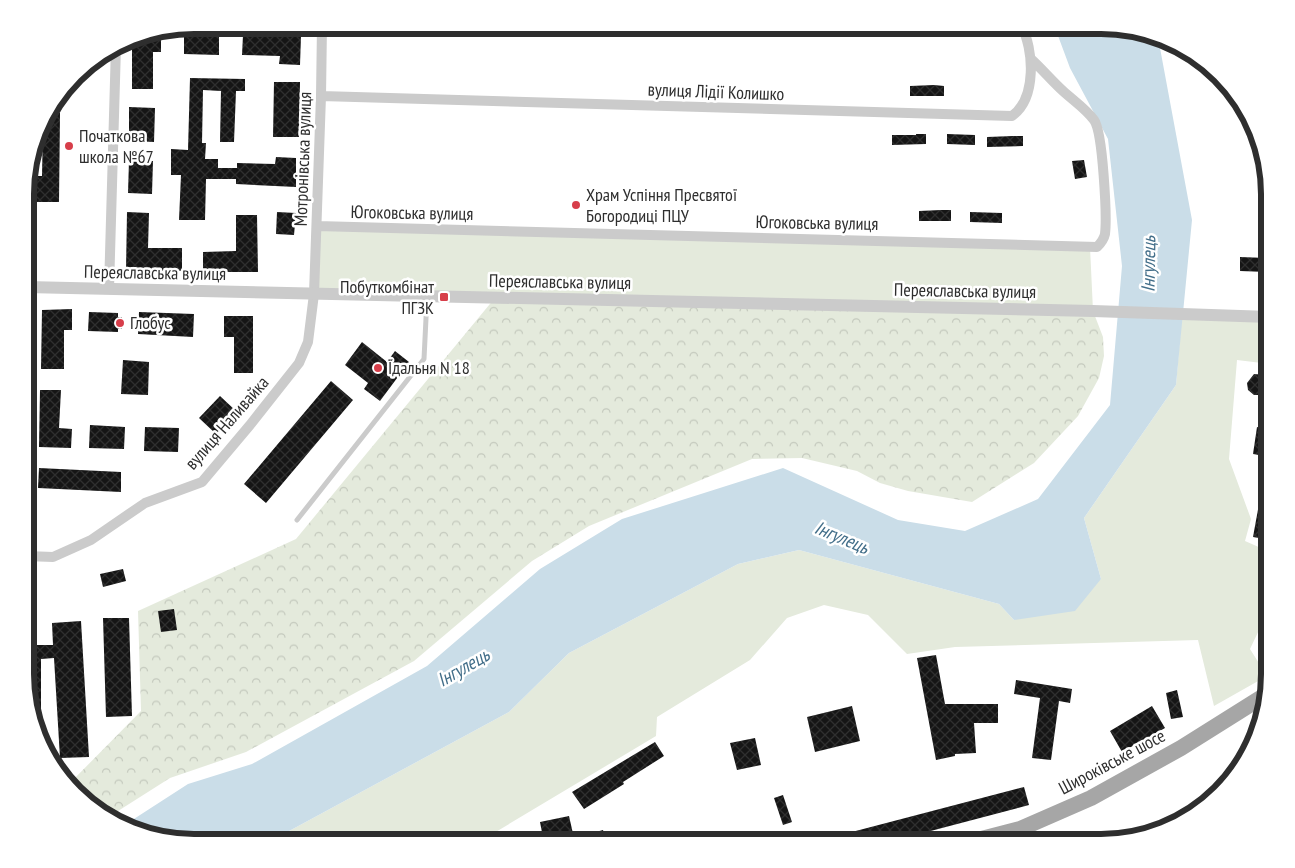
<svg xmlns="http://www.w3.org/2000/svg" width="1295" height="868" font-family="'PT Sans Narrow',sans-serif">
  <defs>
    <pattern id="forest-crowns" width="20" height="18" patternUnits="userSpaceOnUse" patternTransform="scale(1.25)"><rect width="20" height="18" fill="#e4eadc"/><path d="M2 6a3 3 0 1 1 6 0M12 15a3 3 0 1 1 6 0" fill="none" stroke="#c4c9bd"/></pattern>
    <pattern id="building-cross-hatch" width="8" height="8" patternUnits="userSpaceOnUse" patternTransform="scale(1.25)"><rect width="8" height="8" fill="#151515"/><path d="M0 0l8 8M0 8l8-8" fill="none" stroke="#2f2f2f"/></pattern>
  </defs>
  <rect width="100%" height="100%" fill="#fff"/>
  <!-- green -->
  <path fill="#e4eadc" d="M317 226 1090 247 1093 311 314 294Z
    M1182 314 1270 321V364L1237 360 1229 459 1251 519 1245 541 1270 552V607L1250 649 1267 676 1214 706 1198 640 955 647 907 654 868 615 824 605 787 618 750 660 657 717 656 736 494 833 459 843H267L509 712 569 653 738 564 799 550 999 604 1014 620 1101 579 1084 518 1176 385Z"/>
  <!-- forest -->
  <path fill="url(#forest-crowns)" d="M494 299 1093 311 1103 337 1104 356 1099 378 1078 416 1034 463 972 502 908 491 880 483 857 471 802 458 752 459 589 526 532 561 414 661 246 752 170 778 107 818 100 814 70 783 141 711 138 611 296 539Z"/>
  <!-- water -->
  <path fill="#cadde8" d="M1054 25H1101L1149 33 1160 48 1192 220 1176 385 1084 518 1101 579 1075 611 1014 620 999 604 799 550 738 564 569 653 509 712 267 843H194L140 834 123 826 188 784 252 764 427 666 540 569 622 519 783 468 898 520 965 531 1038 499 1110 405 1122 266 1108 139 1070 68Z"/>
  <!-- building -->
  <path fill="url(#building-cross-hatch)" d="M161 31V52H153V89H132V37Z
    M184 33 219 34V55L184 54Z
    M243 35 301 36 300 65 279 64 280 56 242 55Z
    M190 78 245 79V91H236L234 142H220L221 91 203 90 202 143H206L205 159H218V168H237V163L275 164 276 157 296 158V187L236 184V179H206L205 220H179L181 175H171V149L188 150Z
    M274 82H300L299 137H273Z
    M934 85 944 86V96H910V86Z
    M129 107 155 108 154 142 129 141Z
    M47 113H60L59 202H26V176H42L43 124H41Z
    M916 134H926V144L892 145V135H916Z
    M947 134 975 135V145L947 144Z
    M1013 136H1023V146L987 147V137Z
    M129 160 153 161 152 194 128 193Z
    M1084 160 1087 177 1075 179 1072 161Z
    M941 210H951V221H919V211Z
    M127 212 149 213 148 248H182V271L126 270Z
    M277 212 296 213 294 235 276 234Z
    M970 212 1002 213V223L970 222Z
    M236 215H257L258 272H203V252L236 251Z
    M1240 257 1267 258V272L1240 271Z
    M72 309V330H64V369H41L42 310Z
    M89 312 118 313V317H122V329H118V332L88 331Z
    M139 312 194 314 193 337 138 334Z
    M224 316H253V373H234V337H224Z
    M362 342 387 362 395 351 409 362 380 401 364 389 368 383 345 365Z
    M123 360 149 362 148 395 121 394Z
    M1254 374 1267 375 1268 388 1261 395H1254L1248 390 1247 383Z
    M331 381 353 400 266 503 244 484Z
    M40 390H61L59 428 72 429 71 448 39 447Z
    M220 396 236 411 216 434 199 418Z
    M90 425 125 427 124 449 89 448Z
    M145 427 179 428 178 452 144 451Z
    M1257 427 1270 429V457L1253 454Z
    M39 468 121 472V492L38 488Z
    M1261 493 1270 494V540L1253 537Z
    M123 569 126 581 103 587 100 574Z
    M174 609 177 630 161 632 158 611Z
    M103 618H129L132 716 106 717Z
    M81 621 89 757 60 758 54 658 41 659V735L40 736 29 704V645H53L52 623Z
    M936 655 945 704H998V723H974L976 753 955 754V756L936 760 917 658Z
    M1016 680 1072 689 1070 703 1059 701 1051 760 1032 758 1040 698 1014 694Z
    M1177 690 1183 717 1171 719 1166 693Z
    M852 706 860 741 815 752 807 717Z
    M1152 706 1165 728 1122 752 1110 731Z
    M755 738 761 765 737 770 730 743Z
    M655 742 664 756 623 782 624 784 584 809 572 792Z
    M1024 787 1029 805 885 843H850L848 833Z
    M783 795 792 822 783 825 774 798Z
    M569 816 574 838 603 830 607 843H544L540 822Z"/>
  <g fill="none" stroke-linecap="round" stroke-linejoin="round">
    <!-- service -->
    <path stroke="#cbcbcb" stroke-width="5" d="M297 520 424 359 427 298
      M1267 635 1270 634"/>
    <!-- minor -->
    <path stroke="#cbcbcb" stroke-width="10" d="M321 96 1012 116C1037 98 1034 49 1021 25
      M317 226 1097 247C1101 243 1104 239 1105 234 1107 217 1103 132 1094 120 1086 109 1074 101 1063 91 1052 81 1042 69 1031 59
      M109 289 116 46
      M26 556 53 557 91 540 145 503 202 482 250 425 299 363 308 342 314 294 321 96 322 25"/>
    <!-- tertiary -->
    <path stroke="#cbcbcb" stroke-width="12" d="M26 287 1093 311 1270 317"/>
    <!-- primary -->
    <path stroke="#a6a6a6" stroke-width="16" d="M966 843 1020 829 1091 798 1181 748 1267 694"/>
  </g>
  <!-- markers -->
  <g fill="#d73e4a" stroke="#fff" stroke-width="2">
    <circle cx="69" cy="146" r="5"/>
    <circle cx="576" cy="205" r="5"/>
    <rect x="439" y="292" width="10" height="10" rx="2.5"/>
    <circle cx="120" cy="323" r="5"/>
    <circle cx="378" cy="368" r="5"/>
  </g>
  <g text-anchor="middle" stroke-width="5" stroke-linejoin="round" paint-order="stroke">
    <!-- street labels -->
    <g font-size="18" fill="#2e2e2e" stroke="#fff">
      <text transform="translate(716 92) rotate(2)" y="6">вулиця Лідії Колишко</text>
      <text transform="translate(303 159) rotate(-88)" y="6">Мотронівська вулиця</text>
      <text transform="translate(412 213) rotate(1)" y="6">Югоковська вулиця</text>
      <text transform="translate(817 223) rotate(1)" y="6">Югоковська вулиця</text>
      <text transform="translate(155 273) rotate(1)" y="6">Переяславська вулиця</text>
      <text transform="translate(560 282) rotate(1)" y="6">Переяславська вулиця</text>
      <text transform="translate(965 291) rotate(1)" y="6">Переяславська вулиця</text>
      <text transform="translate(227 423) rotate(-49)" y="6">вулиця Наливайка</text>
      <text transform="translate(1112 762) rotate(-28)" y="6">Широківське шосе</text>
    </g>
    <!-- poi labels -->
    <g font-size="18" fill="#2e2e2e" stroke="#fff" text-anchor="start">
      <text x="79" y="142">Початкова<tspan x="79" dy="21">школа №67</tspan></text>
      <text x="586" y="201">Храм Успіння Пресвятої<tspan x="586" dy="21">Богородиці ПЦУ</tspan></text>
      <text x="434" y="293" text-anchor="end">Побуткомбінат<tspan x="434" dy="21">ПГЗК</tspan></text>
      <text x="130" y="329">Глобус</text>
      <text x="388" y="374">Їдальня N 18</text>
    </g>
    <!-- water labels -->
    <g font-size="19" font-style="italic" fill="#426e89" stroke="#fff">
      <text transform="translate(1148 264) rotate(-89)" y="7">Інгулець</text>
      <text transform="translate(842 537) rotate(23)" y="7">Інгулець</text>
      <text transform="translate(463 667) rotate(-30)" y="7">Інгулець</text>
    </g>
  </g>
  <!-- crop -->
  <path d="M0 0H1295V868H0ZM194 34H1101A160 160 0 0 1 1261 194V674A160 160 0 0 1 1101 834H194A160 160 0 0 1 34 674V194A160 160 0 0 1 194 34Z" fill="#fff" fill-rule="evenodd"/>
  <path fill="none" stroke="#2e2e2e" stroke-width="6" d="M194 34H1101A160 160 0 0 1 1261 194V674A160 160 0 0 1 1101 834H194A160 160 0 0 1 34 674V194A160 160 0 0 1 194 34Z"/>
</svg>
